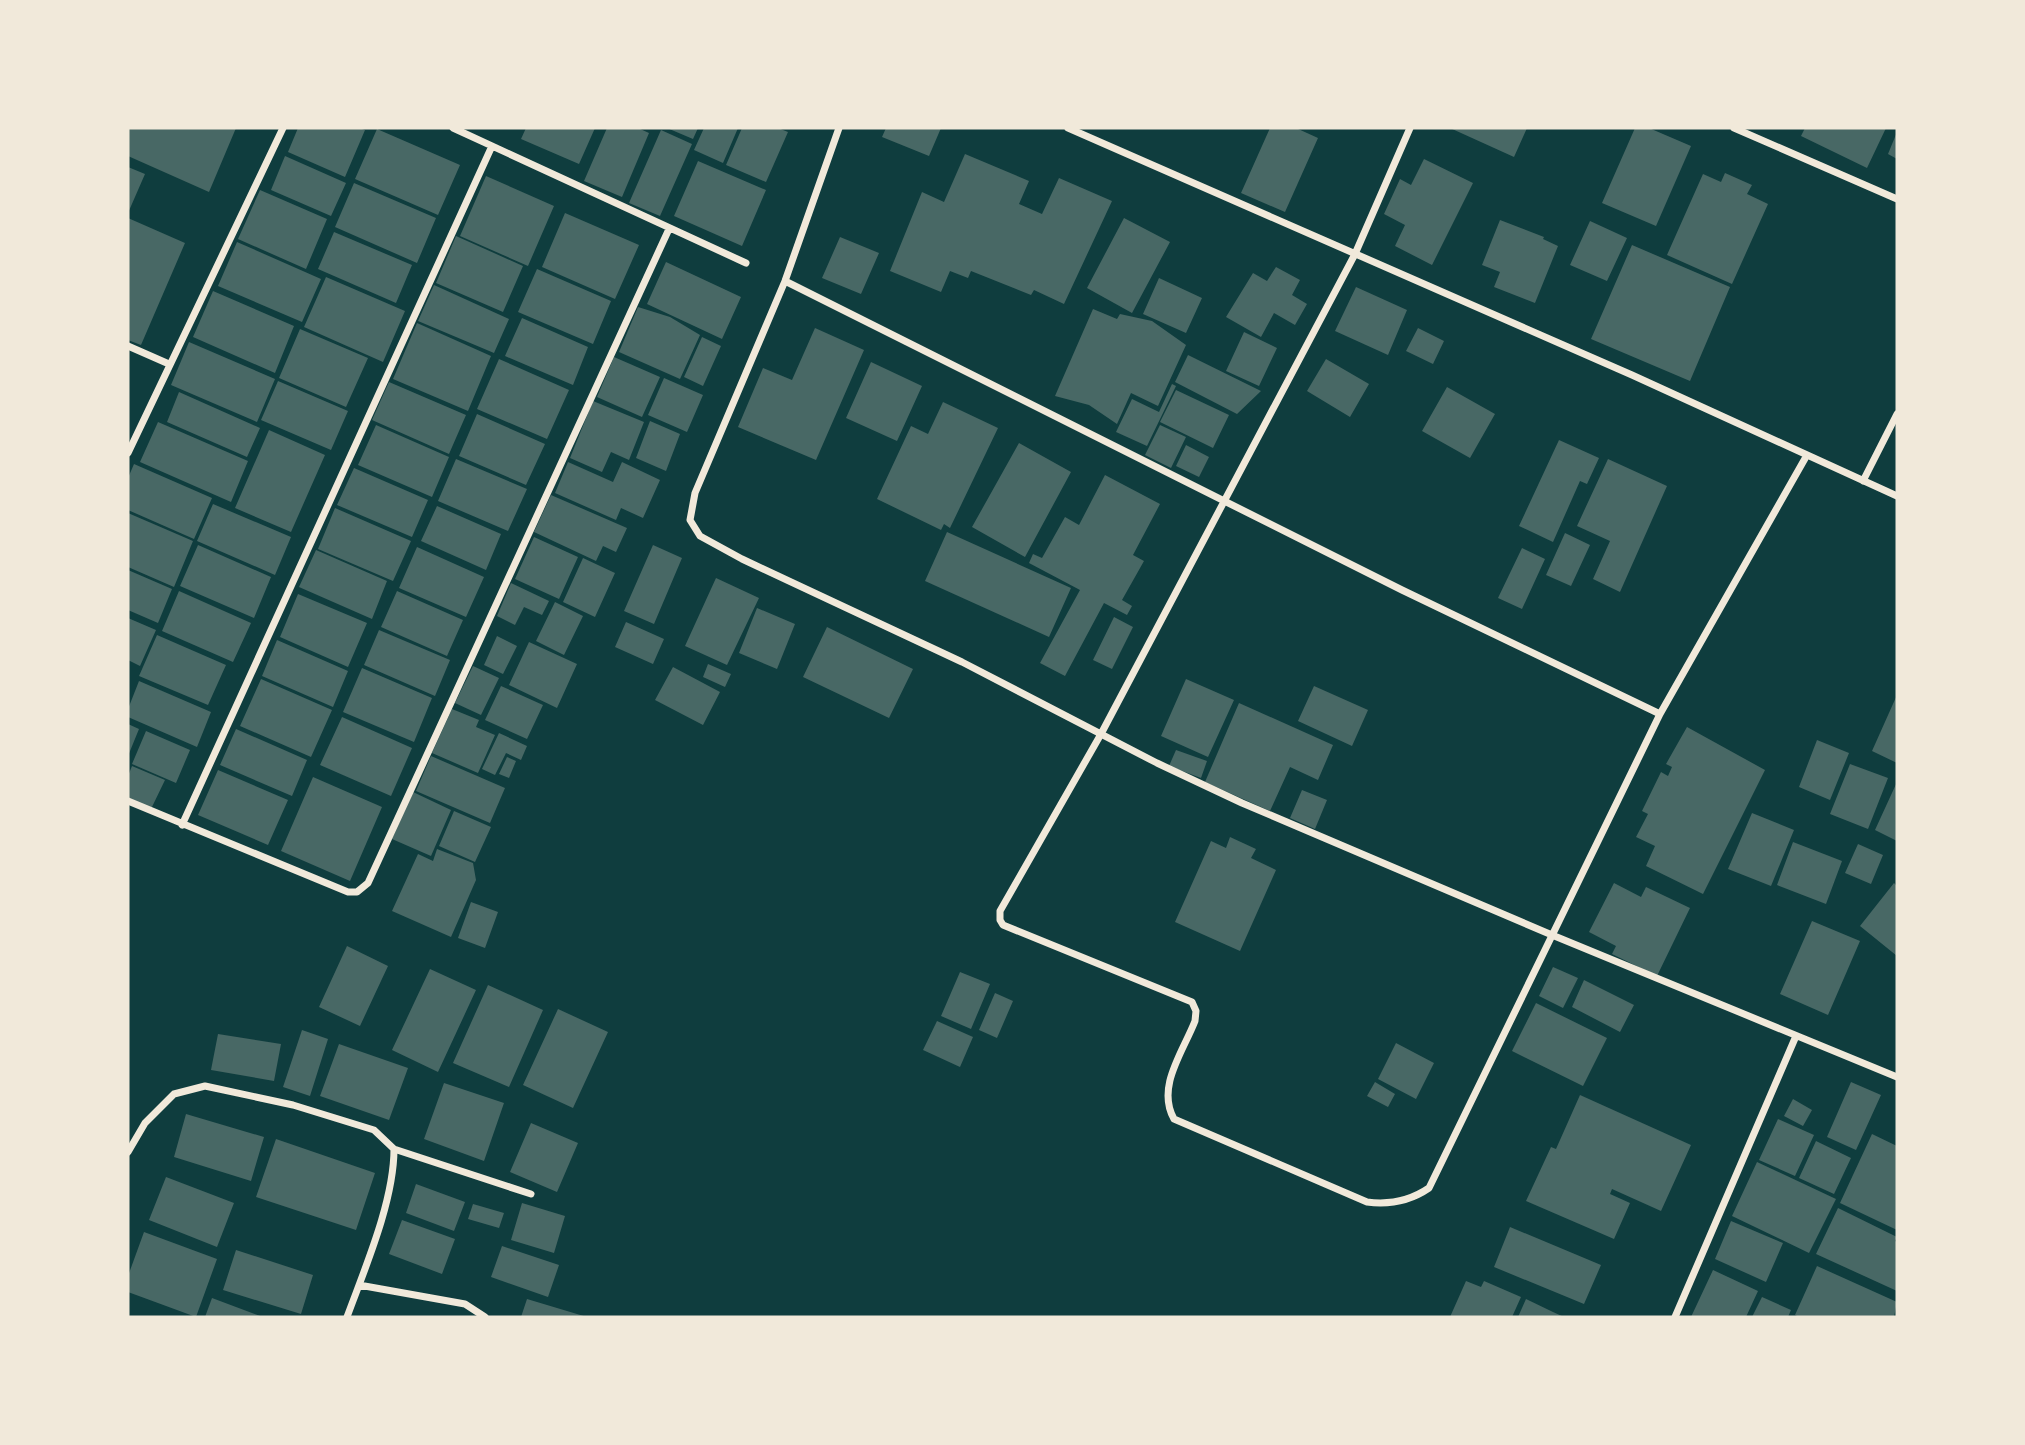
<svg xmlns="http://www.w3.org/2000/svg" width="2025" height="1445" font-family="Cabin,sans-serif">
  <rect width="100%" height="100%" fill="#0f3d3e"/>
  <!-- building -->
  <path fill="#486865" d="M128 128H236L209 192 128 156Z
    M298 128H359L365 130 345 177 288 152Z
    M526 128H595L579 164 521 139Z
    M607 128H638L649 133 622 197 584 181Z
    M667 128H698L693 139Z
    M704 128H738L723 163 694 150Z
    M742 128H778L788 132 766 182 726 165Z
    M886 128H941L929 156 882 137Z
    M1270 128H1296L1318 138 1285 212 1241 193Z
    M1450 128H1527L1514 157Z
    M1635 128H1649L1691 146 1656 226 1602 203Z
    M1805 128H1886L1867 168 1801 136Z
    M377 129 460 165 438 215 355 179Z
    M661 130 692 144 660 216 629 203Z
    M1897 132V159L1888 154Z
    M965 154 1029 181 1019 204 1042 214 1059 178 1112 201 1064 304 1034 290 1031 295 971 271 968 278 950 271 941 292 890 271 922 192 944 202Z
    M285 156 346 183 331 216 271 190Z
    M1424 159 1473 183 1432 265 1395 246 1405 225 1384 214 1400 179 1411 185Z
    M698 161 766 190 742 246 674 216Z
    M128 167 145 174 128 213Z
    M1725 173 1752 185 1747 194 1768 204 1732 284 1667 255 1703 174 1721 182Z
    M486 176 554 206 528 266 460 236Z
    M354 183 436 218 417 263 335 227Z
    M260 190 327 219 306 269 238 239Z
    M565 213 639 245 615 299 542 267Z
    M128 218 185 243 141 345 128 340Z
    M1124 218 1170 242 1132 313 1087 288Z
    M1500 220 1544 237 1543 239 1558 246 1535 303 1494 287 1500 272 1482 265Z
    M1590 221 1627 238 1607 281 1570 265Z
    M334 232 412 265 396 303 318 269Z
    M456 236 523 266 503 312 436 283Z
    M840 237 879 253 861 294 822 278Z
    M237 242 321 279 302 322 218 286Z
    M1632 245 1730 287 1690 381 1591 339Z
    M666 262 741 297 722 339 647 304Z
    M1276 267 1300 280 1292 295 1307 304 1295 325 1274 313 1261 337 1226 317 1253 273 1267 281Z
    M537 269 611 301 593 344 518 312Z
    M326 277 405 311 383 362 304 327Z
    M1159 278 1202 298 1186 333 1143 314Z
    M434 285 509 319 494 353 418 321Z
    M1356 287 1407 310 1388 355 1335 331Z
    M213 291 294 326 275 373 193 337Z
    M638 307 670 317 700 335 680 379 619 352Z
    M1093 309 1117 319 1120 314 1152 321 1186 345 1158 406 1131 393 1117 424 1089 405 1055 396Z
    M522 318 588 347 573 385 505 356Z
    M417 323 491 356 468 411 393 379Z
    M815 328 864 350 816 460 738 427 763 368 792 380Z
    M1418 328 1444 341 1433 364 1406 351Z
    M300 329 368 358 346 407 279 378Z
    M1244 332 1277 348 1259 386 1226 371Z
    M702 337 721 346 703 386 684 377Z
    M189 342 275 379 257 422 171 385Z
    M1188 355 1261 391 1237 414 1175 382Z
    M614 357 660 377 642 417 597 397Z
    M499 359 569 390 547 439 477 409Z
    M1326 359 1369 384 1350 417 1307 391Z
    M871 362 922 386 897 441 846 418Z
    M664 378 703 395 687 432 648 415Z
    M278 381 348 411 331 450 261 420Z
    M389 382 466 415 449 454 372 420Z
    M1172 384 1176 386 1147 446 1116 432 1132 399 1159 412Z
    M1447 387 1495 414 1470 458 1422 431Z
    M1176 390 1229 415 1213 448 1160 422Z
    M179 392 260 428 247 457 167 422Z
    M593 401 644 422 629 460 611 452 602 472 570 458Z
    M943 402 998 428 950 528 944 524 941 530 877 499 911 426 928 434Z
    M477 414 545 444 526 485 459 456Z
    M650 421 680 434 666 471 636 458Z
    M158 422 248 461 231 502 140 462Z
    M376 425 449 457 432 497 358 465Z
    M1160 425 1186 437 1171 468 1145 455Z
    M269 430 325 455 291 532 235 508Z
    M1559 440 1599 458 1587 484 1580 481 1553 542 1519 526Z
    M1019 443 1071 472 1025 557 972 527Z
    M1186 445 1209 457 1199 477 1176 466Z
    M456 459 527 489 508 531 438 501Z
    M1608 459 1667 486 1620 592 1593 579 1610 541 1577 526Z
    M568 462 613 482 622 462 660 480 643 518 621 508 616 520 555 493Z
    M134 464 212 498 194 539 128 510V478Z
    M354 468 428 500 412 537 337 505Z
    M1105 475 1160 504 1133 555 1144 561 1122 600 1132 606 1127 615 1104 603 1065 676 1040 663 1080 590 1029 563 1033 554 1042 558 1065 517 1079 525Z
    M551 495 627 528 616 552 603 546 596 561 534 532Z
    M213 504 291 537 275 575 197 541Z
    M437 506 501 534 486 570 421 541Z
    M335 508 411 541 393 581 318 549Z
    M128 513 193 541 174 587 128 567Z
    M947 532 1071 588 1049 637 925 581Z
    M1565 533 1590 545 1571 586 1546 575Z
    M534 537 578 557 559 599 515 579Z
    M198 545 271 577 254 618 180 586Z
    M653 545 682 558 654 624 624 611Z
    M417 547 484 577 466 617 399 588Z
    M1522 548 1545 559 1522 609 1498 598Z
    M316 550 387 581 372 619 299 587Z
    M583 558 615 573 595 617 563 602Z
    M128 570 172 589 158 623 128 610Z
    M716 578 759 598 727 665 685 646Z
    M511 583 549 601 542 615 524 607 515 625 497 616Z
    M179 591 251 623 233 662 162 631Z
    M397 591 463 620 447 656 381 627Z
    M298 594 367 623 348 667 280 637Z
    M555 602 583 616 564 655 536 641Z
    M757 608 795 624 777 669 739 653Z
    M1114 617 1133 627 1112 669 1093 660Z
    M128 618 156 630 140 666 128 660Z
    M626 622 664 639 653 664 615 647Z
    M827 627 913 669 889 718 803 677Z
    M379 630 450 660 435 696 364 665Z
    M157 635 226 665 208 705 139 676Z
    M497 636 517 646 503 674 484 665Z
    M277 640 348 671 333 707 262 676Z
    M529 642 577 664 557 708 509 685Z
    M708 664 731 674 725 687 703 677Z
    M473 666 499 678 481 715 455 703Z
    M673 667 720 692 703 725 655 700Z
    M362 668 432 698 414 742 343 712Z
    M261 679 332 710 311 757 240 726Z
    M1186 679 1234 700 1208 757 1161 736Z
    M139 681 211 712 197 747 128 717V709Z
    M501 686 543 705 527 739 485 720Z
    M1314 686 1368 710 1352 746 1298 721Z
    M1897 695V763L1872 751Z
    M1239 703 1333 745 1318 780 1290 767 1270 811 1205 782Z
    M452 709 479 720 476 727 495 735 478 773 432 753Z
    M342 717 412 748 391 796 320 765Z
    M128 724 139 729 128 756Z
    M1687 727 1765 770 1703 894 1646 866 1655 846 1636 837 1648 814 1642 811 1661 772 1668 776 1672 767 1666 764Z
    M236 729 307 760 292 796 220 765Z
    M146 731 190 750 176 783 132 764Z
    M499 733 527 746 521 760 506 753 495 775 482 769Z
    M1817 740 1849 753 1830 800 1799 787Z
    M1176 750 1207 761 1201 778 1169 766Z
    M431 756 505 788 490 823 416 791Z
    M507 757 516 761 509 778 499 774Z
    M1850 764 1888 778 1868 829 1830 814Z
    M132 766 165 780 151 809 128 799V776Z
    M218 770 288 800 268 845 198 815Z
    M313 777 382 807 350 881 281 851Z
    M1897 782V841L1875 830Z
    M1302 790 1327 800 1315 829 1290 818Z
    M413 792 451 810 431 856 392 839Z
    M454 811 491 827 475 862 439 846Z
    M1752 813 1794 830 1771 886 1728 869Z
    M1230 837 1256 849 1251 858 1276 870 1240 951 1175 922 1211 841 1226 848Z
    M1793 842 1842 861 1826 904 1777 885Z
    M1858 844 1883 855 1871 884 1845 873Z
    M437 849 473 863 476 880 451 937 392 911 418 854 433 861Z
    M1614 883 1641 897 1646 887 1690 908 1657 976 1612 954 1616 946 1589 932Z
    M1894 883 1897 886V956L1860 926Z
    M471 902 498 912 485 948 458 938Z
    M1812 921 1860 941 1828 1015 1780 994Z
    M347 946 388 966 360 1026 319 1007Z
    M1553 967 1578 978 1563 1008 1539 996Z
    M430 969 476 990 438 1072 392 1050Z
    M960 972 990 984 971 1029 941 1016Z
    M1584 980 1634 1005 1620 1032 1572 1007Z
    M488 985 543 1010 509 1087 453 1063Z
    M995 993 1013 1001 997 1038 979 1030Z
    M1536 1003 1607 1038 1583 1086 1512 1051Z
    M558 1009 608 1032 573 1108 523 1085Z
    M937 1021 973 1037 960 1067 923 1050Z
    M302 1030 328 1039 310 1096 283 1087Z
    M218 1034 281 1044 274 1081 211 1070Z
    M1396 1043 1434 1063 1416 1099 1378 1079Z
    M339 1044 408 1068 389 1120 320 1096Z
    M1375 1082 1395 1094 1388 1107 1367 1096Z
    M1851 1082 1881 1095 1856 1150 1827 1137Z
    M444 1083 504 1103 484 1161 424 1139Z
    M1580 1095 1691 1145 1661 1211 1612 1189 1610 1194 1630 1203 1614 1239 1526 1201 1551 1147 1556 1149Z
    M1793 1099 1812 1110 1803 1126 1784 1116Z
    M186 1114 264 1137 251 1181 174 1157Z
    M1778 1119 1814 1135 1795 1176 1759 1160Z
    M531 1123 578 1143 557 1192 510 1172Z
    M1872 1134 1897 1146V1230L1840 1203Z
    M276 1139 375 1173 356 1230 256 1197Z
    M1816 1141 1851 1158 1834 1194 1799 1178Z
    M1757 1162 1836 1199 1809 1253 1732 1216Z
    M166 1177 234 1203 217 1247 149 1220Z
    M416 1184 465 1202 454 1231 406 1213Z
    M522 1203 565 1216 554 1253 511 1240Z
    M473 1204 504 1213 499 1228 468 1219Z
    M1838 1208 1897 1237 1895 1241 1897 1242V1291L1816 1254Z
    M402 1220 455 1239 442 1274 389 1254Z
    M1731 1221 1783 1243 1766 1282 1715 1259Z
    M1510 1227 1601 1265 1584 1304 1494 1267Z
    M144 1232 217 1259 196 1317 128 1292V1276Z
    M502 1246 559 1265 548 1297 491 1277Z
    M236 1250 313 1275 301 1314 223 1290Z
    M1817 1266 1897 1302 1894 1317H1799L1795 1315Z
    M1713 1270 1758 1291 1746 1317H1691Z
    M1466 1281 1481 1287 1484 1281 1521 1297 1512 1317H1450Z
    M1762 1297 1791 1310 1788 1317H1752Z
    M212 1298 263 1317H205Z
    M527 1299 587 1317H521Z
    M1526 1299 1553 1312 1564 1317H1518Z"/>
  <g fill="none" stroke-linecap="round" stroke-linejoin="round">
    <!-- minor -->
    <path stroke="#f1e9da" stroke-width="7" d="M453 128 746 263
      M839 128 785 281 695 493 690 520 700 536 742 559 962 662 1157 763 1242 803 1552 935 1897 1077
      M1068 128 1632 375 1897 496
      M1410 128 1355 254 1101 734 1000 911V920L1003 925 1192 1002 1196 1011 1195 1021C1183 1052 1156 1087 1174 1119L1367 1202C1390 1205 1410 1201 1429 1188L1660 714 1807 455
      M1734 128 1897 199
      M785 281 1402 590 1660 714
      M128 346 169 364
      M128 453 283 128
      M1863 481 1897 414
      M128 801 348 892H357L368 883 669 229
      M182 825 492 146
      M394 1149 531 1194
      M128 1152 145 1123 174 1094 205 1086 293 1105 374 1130 394 1149C394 1201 365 1268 347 1317
      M359 1285 465 1304 485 1317
      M1675 1317 1796 1036"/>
  </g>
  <!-- border -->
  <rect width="2025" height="1445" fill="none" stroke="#f1e9da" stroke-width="259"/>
</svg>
